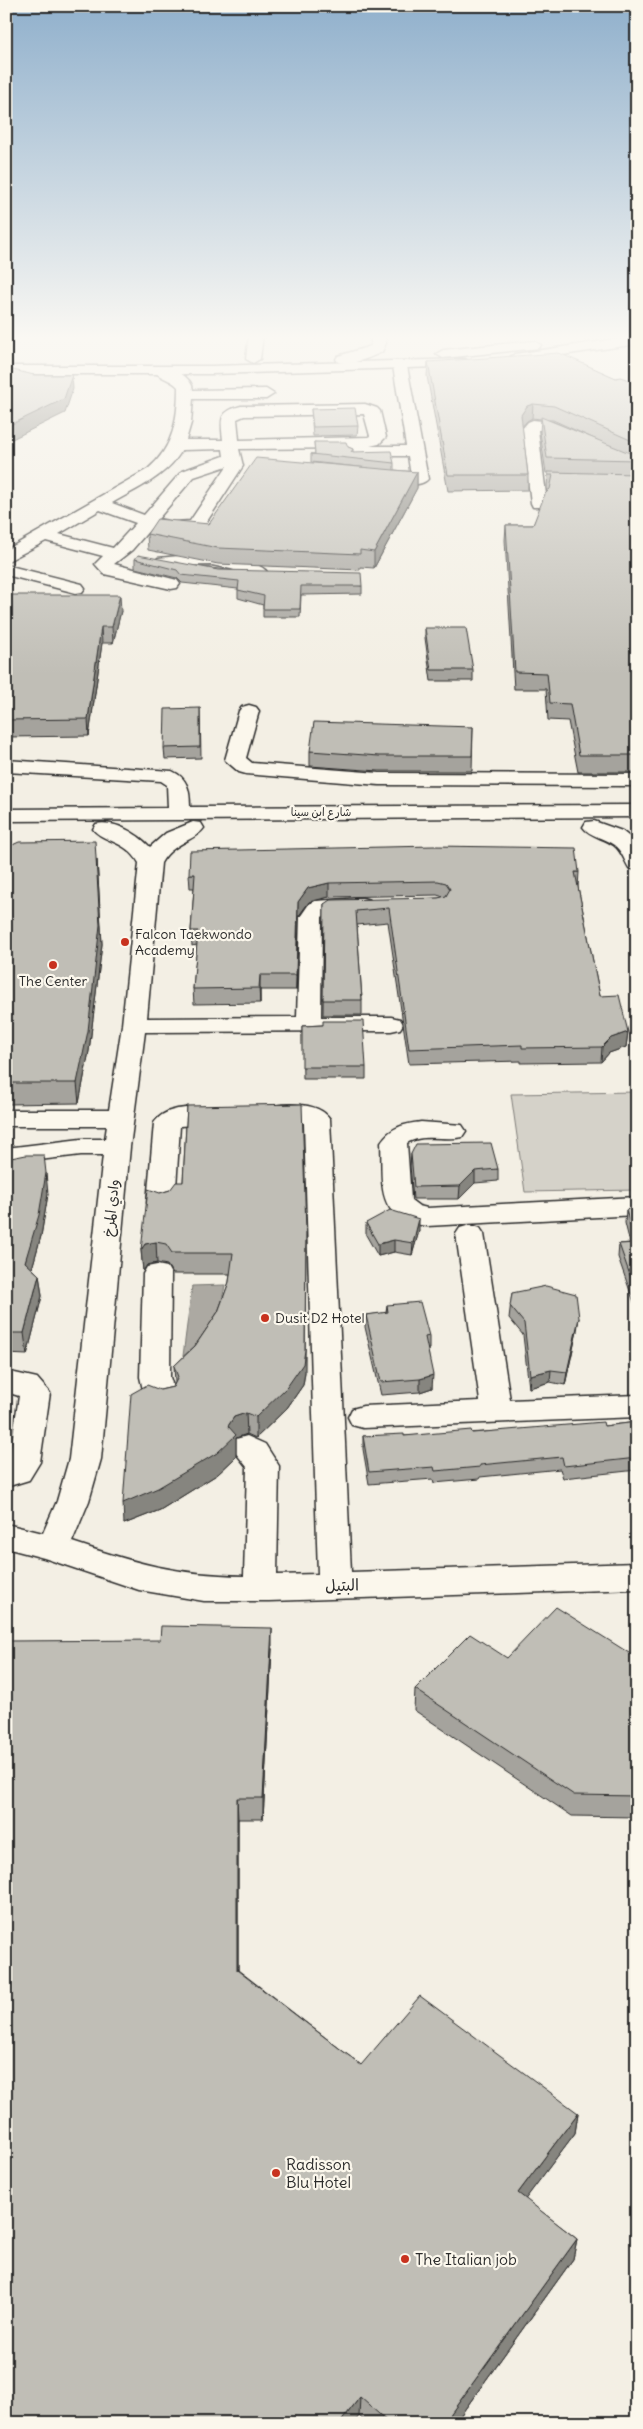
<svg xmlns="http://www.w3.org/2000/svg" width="643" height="2429" font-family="Delius,'Playpen Sans Arabic',sans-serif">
  <rect width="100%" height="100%" fill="#f3efe4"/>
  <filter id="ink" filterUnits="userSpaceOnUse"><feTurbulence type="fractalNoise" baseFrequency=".02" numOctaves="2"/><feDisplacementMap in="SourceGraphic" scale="10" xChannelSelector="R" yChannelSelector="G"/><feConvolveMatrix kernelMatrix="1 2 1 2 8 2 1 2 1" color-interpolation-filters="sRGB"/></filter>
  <g filter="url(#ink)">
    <!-- green -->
    <path fill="#d5d2c9" stroke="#807e7a" d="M637 1092V1190L525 1192 511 1094Z"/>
    <!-- water -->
    <path fill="#aca9a2" stroke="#787772" d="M225 1285C218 1323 213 1332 183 1356L192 1286Z"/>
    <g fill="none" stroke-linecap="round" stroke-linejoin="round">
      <!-- minor casing -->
      <g stroke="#2b2b2b" stroke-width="3">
        <path id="minor" d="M249 335H263L260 359 253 363 246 359Z
          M371 335H385L386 343 382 352C369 358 352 366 338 362L336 359 338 356 371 346Z
          M400 362 407 366 428 479C421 489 377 486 371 477L379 472 411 476 408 456H355L349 454 347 451 349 448 239 449 243 466 202 529C184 533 169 533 151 528L132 550 114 564 177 580 180 584 177 588 171 589 104 574 95 564 103 556 46 541 6 562V550L148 469C174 447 178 418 178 387 171 379 159 378 153 370L155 367C168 364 192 376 193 390L266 389 274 394 266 399H193L191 423 186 440H223C221 420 218 412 241 406L365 404 377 408 380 411 386 437 379 444 370 446H406L393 366ZM364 414 370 436 368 437 239 440 237 419 244 416ZM223 449 224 456 182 471 144 515 112 503C138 488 167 476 182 450ZM227 466 190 521 174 522 158 519 194 477ZM100 510 136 523 113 548 59 534Z
          M533 420 552 422 637 459V470L545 430H538L547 503 545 507H533L531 503 522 429 528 422Z
          M200 554C216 555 258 559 268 573L265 577 259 578 231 569 212 565 158 566 155 562 158 558Z
          M6 565 82 584 85 588 82 592 76 593 6 575Z
          M249 705 256 707 259 711 246 758 252 763 379 773 637 774V786L379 785 246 774 239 772 225 760 239 711 242 707Z
          M6 760 172 771C188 778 190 791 190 807L637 805V817L6 821V809L168 808 167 785 161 781 6 772Z
          M594 821 622 831 637 843V870L629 868C624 860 622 851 614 845 604 838 589 836 583 827L586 822Z
          M193 822 201 823 204 828C195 841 173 842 161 863L147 1018 297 1017 300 917 309 904 315 901 362 898 370 900 373 905 370 910 327 913 322 917 321 1017H391L400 1019 403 1024 400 1029 391 1031 145 1032 130 1147 101 1459 89 1501 72 1542C135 1563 176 1575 244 1576L247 1467 231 1447 236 1439 247 1436 265 1444 279 1466 277 1575 318 1574 304 1123H266L257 1121 253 1115 257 1109C277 1104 317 1099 330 1119L351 1572 637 1563V1589L269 1601H204L139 1590 44 1558 6 1548V1524L43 1533 57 1501 69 1459 103 1155H81L6 1164V1148L81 1139H105L107 1126H6V1110H109L122 1025 139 863C126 840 102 842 93 829L96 824C115 820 138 834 150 847L166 833Z
          M223 1108 232 1110 236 1116 232 1122 180 1126 175 1203 171 1209 161 1212 151 1209 147 1203 154 1123C168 1102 201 1109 223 1108Z
          M421 1122 462 1125 466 1131 462 1137C445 1141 423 1133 407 1143L411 1200 419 1206 427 1208 637 1197V1215L427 1226C374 1220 383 1184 381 1142 391 1127 404 1124 421 1122Z
          M470 1225 480 1228 484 1234 510 1400 637 1395V1417L363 1428 352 1425 348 1417 352 1409 363 1406 480 1401 456 1234 460 1228Z
          M157 1265 167 1267 171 1274 170 1377 177 1399 173 1407 162 1410 151 1407 143 1390 140 1377 143 1274 147 1267Z
          M6 1371 37 1378 50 1393 40 1462 29 1480 6 1487V1463L9 1461 19 1396 6 1392Z"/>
      </g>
      <!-- major casing -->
      <g stroke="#2b2b2b" stroke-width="3">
        <path id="major" d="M637 336V344L515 362 508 358 515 354Z
          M534 341 541 345 539 348 443 358 436 354 443 350Z
          M465 359 472 363 470 366 212 374H6V366H212Z"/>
      </g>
      <!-- minor -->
      <use href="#minor" fill="#fbf7ec" fill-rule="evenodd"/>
      <!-- major -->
      <use href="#major" fill="#fbf7ec" fill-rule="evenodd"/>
    </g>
    <!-- wall -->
    <path fill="#a5a39d" stroke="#2b2b2b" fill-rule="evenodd" d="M428 362 616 378 637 382V772H578L568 721 548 720 546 689H514L505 540 506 525H533L549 490H547V487L548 473H546L540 432 541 419 532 418 527 421 522 426 528 475V490L448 491 427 376ZM547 420H553L599 441Z
      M311 409 358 426 357 435 313 436Z
      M314 442 348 447 353 449V452L394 463V470L417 472V488L374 568 360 567V570L218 564 148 550 147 534 209 524 368 468 311 462V454H315Z
      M135 559 362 586V594L301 595 300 617H263V605L238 598V589L182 583 177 578 135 568Z
      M6 595 121 611 113 643H102L89 736 6 737Z
      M425 628 473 670V681H431L425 638Z
      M200 708 201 758 165 759 164 748Z
      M473 727 472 771H379L310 766V751Z
      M6 848 97 860 102 944 89 1051 79 1103 6 1104Z
      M579 872 578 887 600 996 628 1032 626 1047 609 1053 601 1062 521 1063V1061L409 1064 388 922 357 925 362 1000V1015H323L324 904 438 898 444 897 437 895 329 897 309 902 298 917 296 990H260V1003L194 1004 193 989 197 945 192 946 191 931 194 888H190L189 874Z
      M323 1025 366 1067V1079H303L302 1026Z
      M187 1106 305 1372 303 1385 287 1408 256 1438 247 1434 236 1438V1457L218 1474 160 1510 124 1524 160 1390 173 1387 175 1383 174 1366 195 1346 218 1312 229 1282 230 1274H173L167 1265 157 1263 147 1265 143 1271 141 1250 160 1193 170 1190 183 1182Z
      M411 1154 498 1169V1181L475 1183 459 1199H413L410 1166Z
      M6 1159 48 1194 41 1236 32 1268 39 1275 42 1296 27 1355 6 1354Z
      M637 1207V1311L618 1257 619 1244 630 1243 625 1223 626 1210Z
      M366 1223 419 1231 412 1255 394 1252 378 1256 366 1235Z
      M512 1293 577 1331 565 1385 550 1382 529 1388 523 1335 509 1318Z
      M387 1305 429 1336V1349H428L432 1388 420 1392 381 1395 365 1327 366 1315 386 1313Z
      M637 1422V1470L563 1478 560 1469 480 1477 479 1479 434 1483 433 1479 369 1484 363 1449V1436H404L604 1426Z
      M272 1649 263 1819H238V1970L361 2065 578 2113 575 2133 525 2199 577 2239 573 2259 455 2423H367L359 2416 6 2423Z
      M507 1658H637V1817L572 1816 414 1710 415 1689Z"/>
    <!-- shaded-wall -->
    <path fill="#86857f" stroke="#2b2b2b" d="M72 375 73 389 65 413 6 442V427Z
      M533 404 532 418 527 421 520 429 521 415 527 406Z
      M417 472V488L374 568V552Z
      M120 595 121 611 113 643 112 627Z
      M101 627 102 643 89 736 88 719Z
      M97 860 102 944 89 1051 79 1103 77 1083Z
      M329 883V897L309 902 298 917 296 990 298 902 308 888Z
      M260 975V1003L259 988Z
      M628 1032 626 1047 609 1053 601 1062 602 1047 611 1038Z
      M475 1171V1183L459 1199 460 1186Z
      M46 1173 48 1194 41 1236 28 1283 25 1262Z
      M419 1219V1231L412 1255 413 1243Z
      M306 1230 305 1372 303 1385 287 1408 256 1438V1417Z
      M394 1240V1252L378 1256V1244Z
      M156 1242 157 1263 147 1265 143 1271 141 1250 145 1244Z
      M39 1275 42 1296 27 1355 24 1333Z
      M579 1318 577 1331 565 1385 567 1372Z
      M551 1370 550 1382 529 1388 530 1375Z
      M433 1375 432 1388 420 1392V1379Z
      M246 1413 247 1434 236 1438V1457L218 1474 160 1510 124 1524 123 1503 228 1426 234 1417Z
      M272 1628V1649L263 1819V1798Z
      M237 1798 238 1819V1990L237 1970Z
      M578 2113 575 2133 515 2213 518 2193Z
      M577 2239 573 2259 455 2423H444Z
      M360 2397 359 2416 354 2423H340Z"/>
    <!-- building -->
    <path fill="#c0beb6" stroke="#2b2b2b" d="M559 353 616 378 620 377 637 382V443L554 406 533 404 527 406 521 415 528 475H448L428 362Z
      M9 369 34 375H72L64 399 6 427V370Z
      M355 408 358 426 313 427 311 409Z
      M541 417 637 456V460L547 458Z
      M314 442H346L348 447 353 449 351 452 391 451 394 463 311 454H315Z
      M256 458 417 472 374 552 360 550V554L218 548 147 534 157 519 209 524Z
      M548 472 637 474V755H579L570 704 550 703 547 673 515 672 506 525H533L545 494 550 489 553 475H548Z
      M138 555 218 570 361 573 362 586H301L300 609H263L264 596 238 590 239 581 181 575 177 570 135 559Z
      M6 595H120L112 627H101L88 719 6 720Z
      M425 628H466L473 670H431Z
      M200 708V747L164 748 165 709Z
      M314 722 473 727 472 756H379L310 751Z
      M95 841 100 925 88 1031 77 1083H6V848L19 842Z
      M434 846 576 848 579 872H575L600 996 619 995 628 1032 611 1038 602 1047 522 1048V1045L409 1049 389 908 356 911 362 1000H323L324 904 330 900 438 898 446 896 450 889 446 883 438 881 329 883 308 888 298 902 296 975H260L259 988 193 989 198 931H191L195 874H189L190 851Z
      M323 1021H363L366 1067H302V1026L323 1025Z
      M302 1104 306 1230 305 1350 303 1364 287 1387 256 1417 246 1413 234 1417 228 1426 236 1435 217 1453 158 1488 123 1503 131 1394 147 1385 160 1390 173 1387 178 1377 174 1366 195 1346 218 1312 229 1282 233 1253H172L166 1244 156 1242 145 1244 141 1250 148 1189 160 1193 170 1190 176 1182H183L187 1106Z
      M491 1143 498 1169 475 1171 460 1186 414 1187 411 1154 416 1144Z
      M26 1155H44L46 1173 39 1215 25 1262 39 1275 24 1333H6V1159Z
      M637 1207V1295L619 1244 635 1243 626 1210Z
      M390 1210 419 1219 413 1243 394 1240 378 1244 366 1223Z
      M546 1286 576 1294 579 1318 567 1372 551 1370 530 1375 524 1323 510 1306 512 1293Z
      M420 1302 429 1336 425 1337 433 1375 420 1379 381 1382 366 1315 388 1312 387 1305Z
      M603 1422 604 1426 637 1422V1458L564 1466 562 1457 480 1465V1467L435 1471 434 1467 369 1472 363 1436 404 1434V1436L471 1430 472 1433Z
      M556 1607 637 1658V1796L574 1795 415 1689 470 1634 507 1658Z
      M161 1626 272 1628 263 1798H237V1970L361 2065 420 1996 578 2113 518 2193 577 2239 444 2423H389L360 2397 340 2423H6V1641L160 1640Z"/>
  </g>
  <!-- sky -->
  <linearGradient id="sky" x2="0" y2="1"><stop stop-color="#90b0cc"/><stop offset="0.5" stop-color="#faf8f3"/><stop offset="1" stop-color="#faf8f3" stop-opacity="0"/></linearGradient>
  <rect width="643" height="675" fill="url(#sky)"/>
  <!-- markers -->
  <g fill="#c8321e" stroke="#fbf7ec" stroke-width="2">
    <circle cx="125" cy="942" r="5"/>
    <circle cx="53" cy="965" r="5"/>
    <circle cx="265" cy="1318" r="5"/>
    <circle cx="276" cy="2173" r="5"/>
    <circle cx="405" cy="2259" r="5"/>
  </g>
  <g text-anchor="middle" stroke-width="4.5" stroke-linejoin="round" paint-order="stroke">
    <!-- far-street labels -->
    <g font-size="11" fill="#2b2b2b" stroke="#fbf7ec">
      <text x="321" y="816">شارع ابن سينا</text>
    </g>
    <!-- poi labels -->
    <g font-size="14" fill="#2b2b2b" stroke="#fbf7ec" text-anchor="start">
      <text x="135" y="939">Falcon Taekwondo<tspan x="135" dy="16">Academy</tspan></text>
      <text x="53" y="986" text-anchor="middle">The Center</text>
      <text x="275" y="1323">Dusit D2 Hotel</text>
    </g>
    <!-- street labels -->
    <g font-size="14" fill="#2b2b2b" stroke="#fbf7ec">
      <text transform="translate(111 1208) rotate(-84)" y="5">وادي المرخ</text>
    </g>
    <!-- near-street labels -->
    <g font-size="16" fill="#2b2b2b" stroke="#fbf7ec">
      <text transform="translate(342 1585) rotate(-2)" y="6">البتيل</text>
    </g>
    <!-- near-poi labels -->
    <g font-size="16" fill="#2b2b2b" stroke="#fbf7ec" text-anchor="start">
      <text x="286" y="2170">Radisson<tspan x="286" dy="18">Blu Hotel</tspan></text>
      <text x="415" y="2265">The Italian job</text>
    </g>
  </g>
  <!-- margin -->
  <rect width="643" height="2429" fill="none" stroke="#fbf7ec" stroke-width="25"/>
  <rect x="12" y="12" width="618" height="2404" fill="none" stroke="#2b2b2b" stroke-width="2" filter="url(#ink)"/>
</svg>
